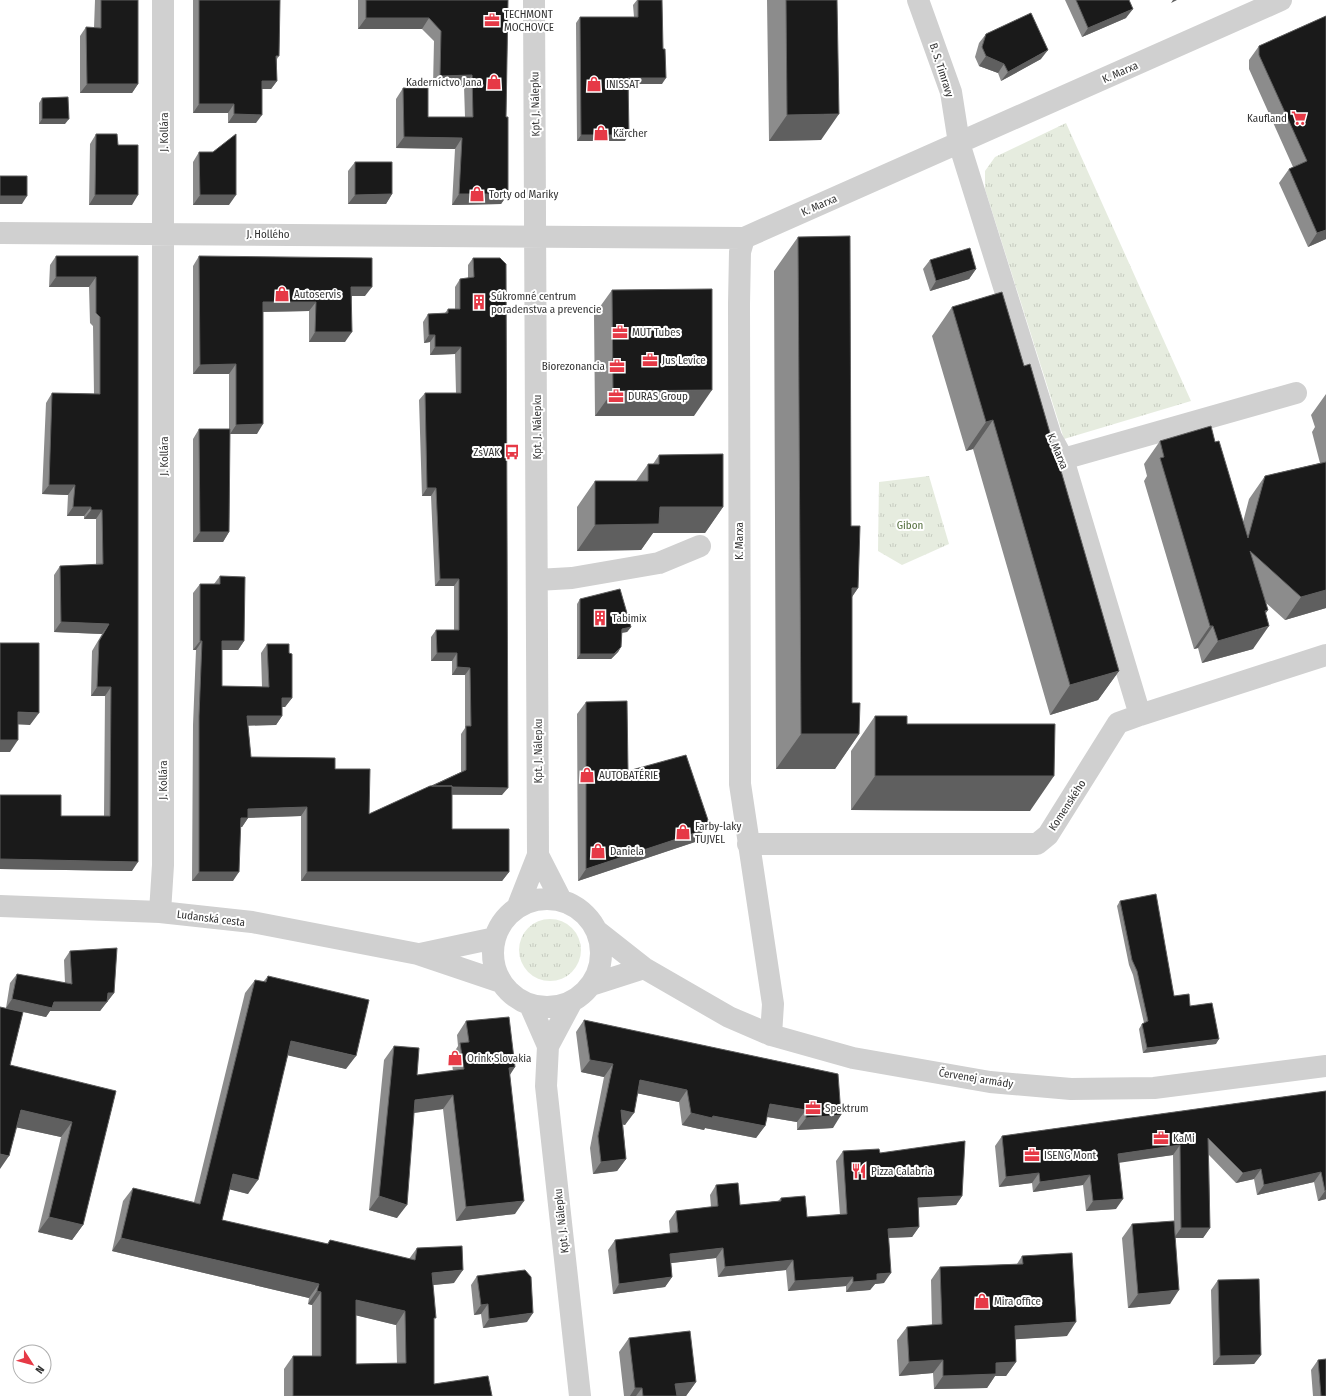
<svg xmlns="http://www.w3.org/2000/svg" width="1326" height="1396" font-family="'Fira Sans Condensed',sans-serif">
  <defs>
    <pattern id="grass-tufts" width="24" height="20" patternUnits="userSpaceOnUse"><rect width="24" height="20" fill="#e6ecdf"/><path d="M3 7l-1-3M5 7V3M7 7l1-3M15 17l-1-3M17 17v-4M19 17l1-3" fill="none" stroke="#c6cbc0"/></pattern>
  </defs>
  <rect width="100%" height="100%" fill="#fff"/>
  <!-- grass -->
  <path fill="url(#grass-tufts)" d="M1066 123 1191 401 1064 439 985 189V171L995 157Z
    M929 476 949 544 902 565 878 551 879 482Z
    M519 950a31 31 0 1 1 62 0a31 31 0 1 1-62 0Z"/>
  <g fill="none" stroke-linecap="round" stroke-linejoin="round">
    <!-- minor -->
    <path stroke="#d0d0d0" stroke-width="22" d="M918 0 951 92 959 143 1051 437 1063 459 1140 715
      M0 233 744 238 1281 0
      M744 238 740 252 739 304 740 784 773 1004 771 1035
      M1063 459 1296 393
      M537 580 572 578 659 563 700 546
      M748 844H1037L1048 835 1118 723 1140 715 1326 655
      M538 855 561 900
      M493 953a54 54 0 1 1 108 0a54 54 0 1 1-108 0Z
      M0 906 160 912 252 922 418 954 501 982
      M518 906 538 855 534 0
      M160 912 163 865V0
      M597 931 644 968 729 1017 771 1035 853 1058 990 1082 1071 1089 1154 1088 1326 1066
      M420 954 495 938
      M591 985 644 968
      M530 1005 548 1046 546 1086 580 1396
      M548 1046 572 1001"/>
  </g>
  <!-- wall -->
  <path fill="#8c8c8c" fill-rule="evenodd" d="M95 0H138V84L132 93H80V36L86 27 94 28Z
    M193 0H280L279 56 277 59V81L271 89H262L256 123H228V113H193Z
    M358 0H508L506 117 508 194 501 204 452 205 455 149 396 148V99L403 88 428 117H465L464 86H433L434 41 422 29H358Z
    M637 0H662V84H629L625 141H577L576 23 580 17H634L633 5Z
    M767 0H837L821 140 769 141Z
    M1065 0H1129L1126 18 1082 37Z
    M1326 16V239L1308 247 1279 183 1289 169 1293 167 1249 69V60L1259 46Z
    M986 34 1041 59 1001 81 998 73 979 66 975 57 979 43Z
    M42 98 65 124H39V103Z
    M96 134 118 145 132 205H89L90 144Z
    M199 152 229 205H193V162Z
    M355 162 392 194 386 204H348V171Z
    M798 237 851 526 858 588 852 597V703L859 734 835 769H776L774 271Z
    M56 256H138L132 871 0 869V795L61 816H104L105 696H91L92 651 102 634 54 632V575L60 566 96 565V519H84V516H67L68 495 42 494 46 403 52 393 94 394 93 326 90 323 89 287H49L50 265Z
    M199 256 365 296H352L345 342H309V311L263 312 257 434H230L229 532 223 542H193V439L199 429H229V374H193V266Z
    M473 258 502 795H452V829L509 872 502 881H301V816L248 818 242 827H240L233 881H192L193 725 196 650H193V593L200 584H214L220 576 244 641 238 650H222V686L262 687 261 653 267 644 289 653 292 698 285 707H282V716L276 725H248L251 757 335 769 369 814 461 772V734L465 728V675H452V661H431V637L436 630H454V586H435L431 496H422L419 400 425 393H456L455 354 430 355V342L424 343 423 322 428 314 445 313 448 309H455V287L460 279 468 278V265Z
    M930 260 976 269 969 279 930 291 923 269Z
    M612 290 694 416H595L594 315Z
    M952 307 1119 671 1098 700 1050 715 973 449 966 451 932 336Z
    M1326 394V608L1285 620 1266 603 1265 614 1253 649 1202 663 1198 648 1194 649 1144 481 1147 476 1144 464 1160 441 1215 442 1243 522 1249 499 1265 476 1320 463 1312 432 1315 427 1311 415Z
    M659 455 723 507 705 533H653L641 550 577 551V507L595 481H636L648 464H653Z
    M580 599 631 627 627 632 622 633 621 647 618 652 611 659H577V604Z
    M586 702 628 771 695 842 578 881 577 714Z
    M875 716 907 724 1030 811 851 810V751Z
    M1120 901 1174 996 1190 1006 1216 1044 1143 1053 1139 1029 1142 1024 1144 1023 1133 975 1129 965 1117 906Z
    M70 951 114 993 100 1011H50L46 1017 23 1012 10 1065 116 1091 83 1225 72 1240 38 1232 61 1137 16 1127 9 1156 6 1008 10 983 17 974 65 983 64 960Z
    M268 976 346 1069 288 1055 248 1194 230 1189 222 1220 327 1244 330 1240 409 1259 417 1248 454 1283 433 1285 434 1384 492 1396H284V1369L293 1356H312V1305L308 1304 309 1298 112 1251 123 1201 133 1188 194 1202 245 993 255 980 263 982ZM356 1315 396 1325 397 1363 356 1364Z
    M584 1020 838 1074 833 1128 797 1130V1122L767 1117 765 1126 756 1138 705 1128 704 1130 682 1125 679 1102 637 1093 625 1125 623 1124 626 1159 617 1171 593 1174 590 1148 604 1077 581 1072 576 1032Z
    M466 1021 510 1075 515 1214 456 1221 443 1109 414 1113 397 1218 369 1210 384 1060 394 1046 417 1075 453 1071 451 1057 458 1046 457 1035Z
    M1326 1091V1199L1318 1201 1314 1182 1257 1195 1254 1179 1236 1183 1209 1155 1210 1228 1203 1238H1175L1170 1304 1128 1308 1122 1238 1132 1224 1174 1223 1173 1155 1119 1162 1116 1209 1086 1211 1083 1185 1033 1192 1032 1183 999 1187 995 1146 1002 1136Z
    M843 1151 880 1153 962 1196 956 1205 918 1207 919 1227 912 1237 888 1238 884 1283 875 1284 870 1290 846 1292V1286L788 1291 786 1270 718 1277 716 1258 671 1263 672 1277 665 1287 613 1294 608 1250 615 1240 670 1233 669 1221 676 1211 711 1207 710 1195 716 1185 740 1205 778 1201 781 1198 807 1217 840 1215 836 1161Z
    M1022 1256 1067 1336 1015 1339 1016 1362 1006 1376H995L987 1388 934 1389 933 1373 899 1376 897 1340 907 1327 932 1325 931 1280 940 1267 1017 1264Z
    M477 1276 527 1322 483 1328 481 1314 474 1315 471 1285Z
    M1218 1280 1261 1355 1254 1364 1213 1365 1211 1290Z
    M629 1338 696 1382 686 1396H624L619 1352Z
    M1318 1360 1326 1396H1313L1311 1370Z"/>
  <!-- shaded-wall -->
  <path fill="#5f5f5f" d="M1173 0H1177L1171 3Z
    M1133 9 1126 18 1082 37 1088 28Z
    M366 18H429L422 29H358Z
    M1048 50 1041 59 1001 81 1008 72Z
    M986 56 1004 64 998 73 979 66Z
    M472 75 464 86H433L440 76Z
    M628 78H666L662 84H624Z
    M262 81H277L271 89H256Z
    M87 84H138L132 93H80Z
    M199 104H234L228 113H193Z
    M234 114 262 115 256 123H228Z
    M839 114 821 140 769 141 787 115Z
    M42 119H69L65 124H39Z
    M581 135H629L625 141H577Z
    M404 137 462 138 455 149 396 148Z
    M392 194 386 204H348L355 195Z
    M459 194H508L501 204 452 205Z
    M95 195H138L132 205H89Z
    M200 195H236L229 205H193Z
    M0 196H27L22 204H0Z
    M1326 230V239L1308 247 1317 233Z
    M976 269 969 279 930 291 936 281Z
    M56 277H96L89 287H49Z
    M351 287H372L365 296H345Z
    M263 302H316L309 311 256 312Z
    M315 332H352L345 342H309Z
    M429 335H435L430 342 424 343Z
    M435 347H461L455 354 430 355Z
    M236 364 229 374H193L200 365Z
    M712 390 694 416H595L613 391Z
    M993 420 973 449 966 451 986 422Z
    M263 424 257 434H230L236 425Z
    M49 485H75L68 495 42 494Z
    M427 488H436L431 496H422Z
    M73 507H91L84 516H67Z
    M660 507H723L705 533H653L641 550 577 551 595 525Z
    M91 510H102L96 519H84Z
    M200 532H229L223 542H193Z
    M440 579H459L454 586H435Z
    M852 588H858L834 623Z
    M1326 590V608L1285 620 1301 597Z
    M1268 610 1254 631 1269 626 1253 649 1202 663 1218 641 1265 611Z
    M61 622 109 624 102 634 54 632Z
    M1210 626H1213L1198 648 1194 649Z
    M631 627 627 632 618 633 622 629Z
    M200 641H202L196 650H193Z
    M222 641H244L238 650H215Z
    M621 647 618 652 611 659H577L580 654Z
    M437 653H457L452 661H431Z
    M457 667 470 668 465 675H452Z
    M1119 671 1098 700 1050 715 1070 685Z
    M97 687H111L105 696H91Z
    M282 698H292L285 707H276Z
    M18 712 39 713 30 725 9 724Z
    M247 716H282L276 725 241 726Z
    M801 734H859L835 769H776Z
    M0 740H18L10 752H0Z
    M875 776H1054L1030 811 851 810Z
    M430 787 508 788 502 795 425 794Z
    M307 807 301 816 242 818 248 809Z
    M241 818H248L242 827H234Z
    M704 830 695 842 578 881 586 869Z
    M0 859 138 862 132 871 0 869Z
    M199 872H239L233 881H192Z
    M307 872H509L502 881H301Z
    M108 993H114L100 1011H50L46 1017 6 1008 12 999 54 1002Z
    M1219 1039 1216 1044 1143 1053 1147 1048Z
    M291 1041 356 1056 346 1069 282 1054Z
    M590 1060 613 1064 604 1077 581 1072Z
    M515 1067 506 1081 509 1068Z
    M640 1080 687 1090 679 1102 631 1092Z
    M453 1095 443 1109 405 1114 415 1100Z
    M770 1104 806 1110 797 1122 762 1116Z
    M21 1110 72 1122 61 1137 10 1126Z
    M621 1110 634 1113 625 1125 613 1123Z
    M691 1113 713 1116 765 1126 756 1138 705 1128 704 1130 682 1125Z
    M841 1115 833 1128 797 1130 806 1118Z
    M1180 1145 1173 1155 1111 1164 1118 1154Z
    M0 1154 9 1156 0 1169Z
    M626 1159 617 1171 593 1174 601 1162Z
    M1261 1169 1254 1179 1236 1183 1243 1173Z
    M1321 1172 1314 1182 1257 1195 1264 1185Z
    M1039 1173 1032 1183 999 1187 1006 1177Z
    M233 1174 258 1180 248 1194 224 1188Z
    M1090 1175 1083 1185 1033 1192 1040 1182Z
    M1326 1190V1199L1318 1201 1325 1191Z
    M379 1196 407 1205 397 1218 369 1210Z
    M962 1196 956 1205 911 1208 918 1198Z
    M1123 1199 1116 1209 1086 1211 1093 1201Z
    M524 1201 515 1214 456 1221 466 1207Z
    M49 1217 83 1225 72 1240 38 1232Z
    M919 1227 912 1237 881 1238 888 1229Z
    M1181 1228H1210L1203 1238H1174Z
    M121 1238 319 1284 309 1298 112 1251Z
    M723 1248 716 1258 663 1264 670 1254Z
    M793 1260 786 1270 718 1277 725 1267Z
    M463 1270 454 1283 423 1286 432 1273Z
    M891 1273 884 1283 875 1284 870 1290 846 1292 853 1282 877 1274Z
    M672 1277 665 1287 613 1294 619 1284Z
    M853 1277 846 1286 788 1291 795 1281Z
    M1179 1290 1170 1304 1128 1308 1138 1294Z
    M317 1291 321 1292 312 1305 308 1304Z
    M356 1300 405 1311 396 1325 346 1313Z
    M488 1304 481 1314 474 1315 481 1305Z
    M533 1313 527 1322 483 1328 489 1319Z
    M1076 1322 1067 1336 1005 1340 1015 1326Z
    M1261 1355 1254 1364 1213 1365 1220 1356Z
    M943 1360 933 1373 899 1376 909 1362Z
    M1016 1362 1006 1376H995L987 1388 934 1389 943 1376 996 1363Z
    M696 1382 686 1396H667L675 1384Z
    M635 1388H642L636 1396H630Z"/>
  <!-- building -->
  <path fill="#1a1a1a" stroke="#5f5f5f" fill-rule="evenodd" d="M101 0H138V84H87L86 27 101 28Z
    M199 0H280L279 56H276L277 81H262V115L234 114V104H199Z
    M366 0H508L506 117H508V194H459L462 138 404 137 403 88H428V117H473L472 75 440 76 441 31 429 18H366Z
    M638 0H662L663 49H665L666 78H628L629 135H581L580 17H638Z
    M786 0H837L839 114 787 115Z
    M1076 0H1129L1133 9 1088 28Z
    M1031 13 1048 50 1008 72 1004 64 986 56 982 47 986 34Z
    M1326 16V230L1317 233 1289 169 1307 161 1259 55V46Z
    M68 97 69 119H42V98Z
    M96 134H117L118 145H138V195H95Z
    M236 134V195H200L199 152H213Z
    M355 162H392V194L355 195Z
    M0 176H27V196H0Z
    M850 236 851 526H860L858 588H852V703H860L859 734H801L798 237Z
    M970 248 976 269 936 281 930 260Z
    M56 256H138V862L0 859V795H61V816H110L111 687H97L99 641 109 624 61 622 60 566 103 564 102 510H91V507H73L75 485H49L52 393 100 394V317L96 313V277H56Z
    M199 256 372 258V287H351L352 332H315L316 302H263V424L236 425V364L200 365Z
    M473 258H500L506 264 508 788 452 787V786H432L466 770V726H471L470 668 457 667V653H437L436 630H459V579H440L436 488H427L425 393H461V347H435V335H429L428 314 448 313V309H460V279L474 277Z
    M712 289V390L613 391 612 290Z
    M1002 292 1024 366 1030 364 1119 671 1070 685 993 420 986 422 952 307Z
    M1211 426 1215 442 1219 441 1248 538 1265 476 1326 462V590L1301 597 1250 551 1268 610 1265 611 1269 626 1218 641 1213 626H1210L1160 458 1164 457 1160 441Z
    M199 429H230L229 532H200Z
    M723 454V507H660L659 524 595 525V481H648V464H659V455Z
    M220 576 245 577 244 641H222V686L269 687 267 644H289V653L292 654V698H282V716H247L251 757 335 758V769H370L369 814 430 786H452V829H509V872H307V807L248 809V818H241L239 872H199V716L202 641H200V584H220Z
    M620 589 631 627 622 629 621 647 614 654H580V599Z
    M0 643H39V713L18 712V740H0Z
    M627 701 628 771 686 755 709 823 704 830 586 869V702Z
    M875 716H907V724H1055L1054 776H875Z
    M1156 894 1174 996 1189 994 1190 1006 1212 1003 1219 1039 1147 1048 1142 1024 1148 1021 1137 971 1132 960 1120 901Z
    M117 948 114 993H108L107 1002H54L52 1008 12 999 17 974 72 984 70 951Z
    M268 976 369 1000 356 1056 291 1041 258 1180 233 1174 222 1220 328 1244 330 1240 415 1260 417 1248 462 1246 463 1270 432 1273 436 1318H434V1384L488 1376 492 1396H293V1356H321V1292L317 1291 319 1284 121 1238 133 1188 200 1204 255 980 266 982ZM356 1300 405 1311 406 1363 356 1364Z
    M0 1007 23 1012 10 1065 116 1091 83 1225 49 1217 72 1122 21 1110 9 1156 0 1154Z
    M509 1017 515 1067 509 1068 524 1201 466 1207 453 1095 415 1100 407 1205 379 1196 394 1046 419 1048 417 1075 464 1069 460 1043 469 1042 466 1021Z
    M584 1020 838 1074 841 1115 806 1118V1110L770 1104 765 1126 713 1116 712 1118 691 1113 687 1090 640 1080 634 1113 621 1110 626 1159 601 1162 598 1136 613 1064 590 1060Z
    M1326 1091V1190L1325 1191 1321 1172 1264 1185 1261 1169 1243 1173 1208 1138 1210 1228H1181L1180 1145 1118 1154 1123 1199 1093 1201 1090 1175 1040 1182 1039 1173 1006 1177 1002 1136Z
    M965 1141 962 1196 918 1198 919 1227 888 1229 891 1273 877 1274V1280L853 1282V1277L795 1281 793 1260 725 1267 723 1248 670 1254 672 1277 619 1284 615 1240 678 1232 676 1211 718 1206 716 1185 738 1183 740 1205 781 1201V1198L805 1196 807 1217 847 1214 843 1151 879 1149 880 1153Z
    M1174 1221 1179 1290 1138 1294 1132 1224Z
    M1072 1253 1076 1322 1015 1326 1016 1362 996 1363V1374L943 1376V1360L909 1362 907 1327 942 1324 940 1267 1023 1264 1022 1256Z
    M525 1270 531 1277 533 1313 489 1319 488 1304 481 1305 477 1276Z
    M1259 1279 1261 1355 1220 1356 1218 1280Z
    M690 1331 696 1382 675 1384 677 1396H643L642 1388H635L629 1338Z
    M1326 1359V1396H1321L1318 1360Z"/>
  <!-- icons -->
  <defs>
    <g id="office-bare" transform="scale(1.2)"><path d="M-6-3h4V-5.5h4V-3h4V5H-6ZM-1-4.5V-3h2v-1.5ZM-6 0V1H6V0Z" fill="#e63946" stroke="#fff" stroke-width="2.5" paint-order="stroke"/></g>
    <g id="shop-bare" transform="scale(1.2)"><path d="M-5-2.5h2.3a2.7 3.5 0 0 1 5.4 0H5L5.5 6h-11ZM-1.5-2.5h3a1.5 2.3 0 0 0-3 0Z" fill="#e63946" stroke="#fff" stroke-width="2.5" paint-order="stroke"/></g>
    <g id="supermarket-bare" transform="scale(1.2)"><path d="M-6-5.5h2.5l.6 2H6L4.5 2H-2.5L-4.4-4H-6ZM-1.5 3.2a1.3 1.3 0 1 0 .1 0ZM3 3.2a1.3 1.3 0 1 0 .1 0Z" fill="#e63946" stroke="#fff" stroke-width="2.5" paint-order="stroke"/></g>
    <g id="building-bare" transform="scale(1.2)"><path d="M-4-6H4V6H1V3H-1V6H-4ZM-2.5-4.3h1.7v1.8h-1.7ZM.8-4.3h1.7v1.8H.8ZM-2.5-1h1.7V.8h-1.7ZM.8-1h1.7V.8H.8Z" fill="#e63946" stroke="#fff" stroke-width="2.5" paint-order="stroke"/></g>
    <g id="bus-bare" transform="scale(1.2)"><path d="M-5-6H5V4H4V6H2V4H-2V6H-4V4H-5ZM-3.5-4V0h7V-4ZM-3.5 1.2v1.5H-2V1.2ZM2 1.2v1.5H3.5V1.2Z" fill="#e63946" stroke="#fff" stroke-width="2.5" paint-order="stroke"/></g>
    <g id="restaurant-bare" transform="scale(1.2)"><path d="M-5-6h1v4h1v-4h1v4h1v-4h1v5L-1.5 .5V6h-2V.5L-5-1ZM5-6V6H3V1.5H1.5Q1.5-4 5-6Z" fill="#e63946" stroke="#fff" stroke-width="2.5" paint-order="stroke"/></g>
  </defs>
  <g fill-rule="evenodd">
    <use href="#office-bare" x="492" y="20"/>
    <use href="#shop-bare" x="494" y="82"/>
    <use href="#shop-bare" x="594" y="84"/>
    <use href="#supermarket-bare" x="1299" y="118"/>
    <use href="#shop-bare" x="601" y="133"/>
    <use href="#shop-bare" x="477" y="194"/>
    <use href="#shop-bare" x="282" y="294"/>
    <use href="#building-bare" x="479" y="302"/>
    <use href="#office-bare" x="620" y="332"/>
    <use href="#office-bare" x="650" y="360"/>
    <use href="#office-bare" x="617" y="366"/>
    <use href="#office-bare" x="616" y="396"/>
    <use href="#bus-bare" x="512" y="452"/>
    <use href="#building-bare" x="600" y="618"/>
    <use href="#shop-bare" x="587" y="775"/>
    <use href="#shop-bare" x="683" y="832"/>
    <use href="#shop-bare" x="598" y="851"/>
    <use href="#shop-bare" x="455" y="1058"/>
    <use href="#office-bare" x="813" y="1108"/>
    <use href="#office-bare" x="1161" y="1138"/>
    <use href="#office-bare" x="1032" y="1155"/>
    <use href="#restaurant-bare" x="859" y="1171"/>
    <use href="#shop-bare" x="982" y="1301"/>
  </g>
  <g text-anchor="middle" stroke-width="4" stroke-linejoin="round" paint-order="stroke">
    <!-- poi labels -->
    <g font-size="11" fill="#333" stroke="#fff" text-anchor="start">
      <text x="504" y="18">TECHMONT<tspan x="504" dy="13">MOCHOVCE</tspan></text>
      <text x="482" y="86" text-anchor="end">Kaderníctvo Jana</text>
      <text x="606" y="88">INISSAT</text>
      <text x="1287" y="122" text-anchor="end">Kaufland</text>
      <text x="613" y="137">Kärcher</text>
      <text x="489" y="198">Torty od Mariky</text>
      <text x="294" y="298">Autoservis</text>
      <text x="491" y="300">Súkromné centrum<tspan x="491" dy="13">poradenstva a prevencie</tspan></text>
      <text x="632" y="336">MUT Tubes</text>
      <text x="662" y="364">Jus Levice</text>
      <text x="605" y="370" text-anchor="end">Biorezonancia</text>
      <text x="628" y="400">DURAS Group</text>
      <text x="500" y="456" text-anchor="end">ZsVAK</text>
      <text x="612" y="622">Tabimix</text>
      <text x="599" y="779">AUTOBATÉRIE</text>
      <text x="695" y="830">Farby-laky<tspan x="695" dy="13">TUJVEL</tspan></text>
      <text x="610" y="855">Daniela</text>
      <text x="467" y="1062">Orink Slovakia</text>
      <text x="825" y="1112">Spektrum</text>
      <text x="1173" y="1142">KaMi</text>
      <text x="1044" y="1159">ISENG Mont</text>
      <text x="871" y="1175">Pizza Calabria</text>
      <text x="994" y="1305">Mira office</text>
    </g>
    <!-- street labels -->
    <g font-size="11" fill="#333" stroke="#fff">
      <text transform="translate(942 70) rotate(72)" y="4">B. S. Timravy</text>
      <text transform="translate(1120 72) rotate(-24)" y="4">K. Marxa</text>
      <text transform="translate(535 104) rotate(-91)" y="4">Kpt. J. Nálepku</text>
      <text transform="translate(164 132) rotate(-90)" y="4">J. Kollára</text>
      <text transform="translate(819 205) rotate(-24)" y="4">K. Marxa</text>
      <text x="268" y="238">J. Hollého</text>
      <text transform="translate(537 427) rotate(-90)" y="4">Kpt. J. Nálepku</text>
      <text transform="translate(1058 451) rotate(67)" y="4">K. Marxa</text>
      <text transform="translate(164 456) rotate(-90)" y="4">J. Kollára</text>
      <text transform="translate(739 541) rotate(-90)" y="4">K. Marxa</text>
      <text transform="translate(538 751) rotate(-90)" y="4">Kpt. J. Nálepku</text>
      <text transform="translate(163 780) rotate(-90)" y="4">J. Kollára</text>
      <text transform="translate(1067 805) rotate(-57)" y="4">Komenského</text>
      <text transform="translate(211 918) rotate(7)" y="4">Ludanská cesta</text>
      <text transform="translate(976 1078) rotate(9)" y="4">Červenej armády</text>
      <text transform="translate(561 1221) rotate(-96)" y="4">Kpt. J. Nálepku</text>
    </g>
    <!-- park labels -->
    <g font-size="11" fill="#56703f" stroke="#fff">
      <text x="910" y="529">Gibon</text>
    </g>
  </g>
  <!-- north arrow -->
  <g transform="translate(32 1364) rotate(126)"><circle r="19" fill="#ffffff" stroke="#adadad"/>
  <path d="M0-3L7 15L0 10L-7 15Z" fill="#e63946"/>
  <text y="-6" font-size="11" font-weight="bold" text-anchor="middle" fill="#333333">N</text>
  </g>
</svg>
